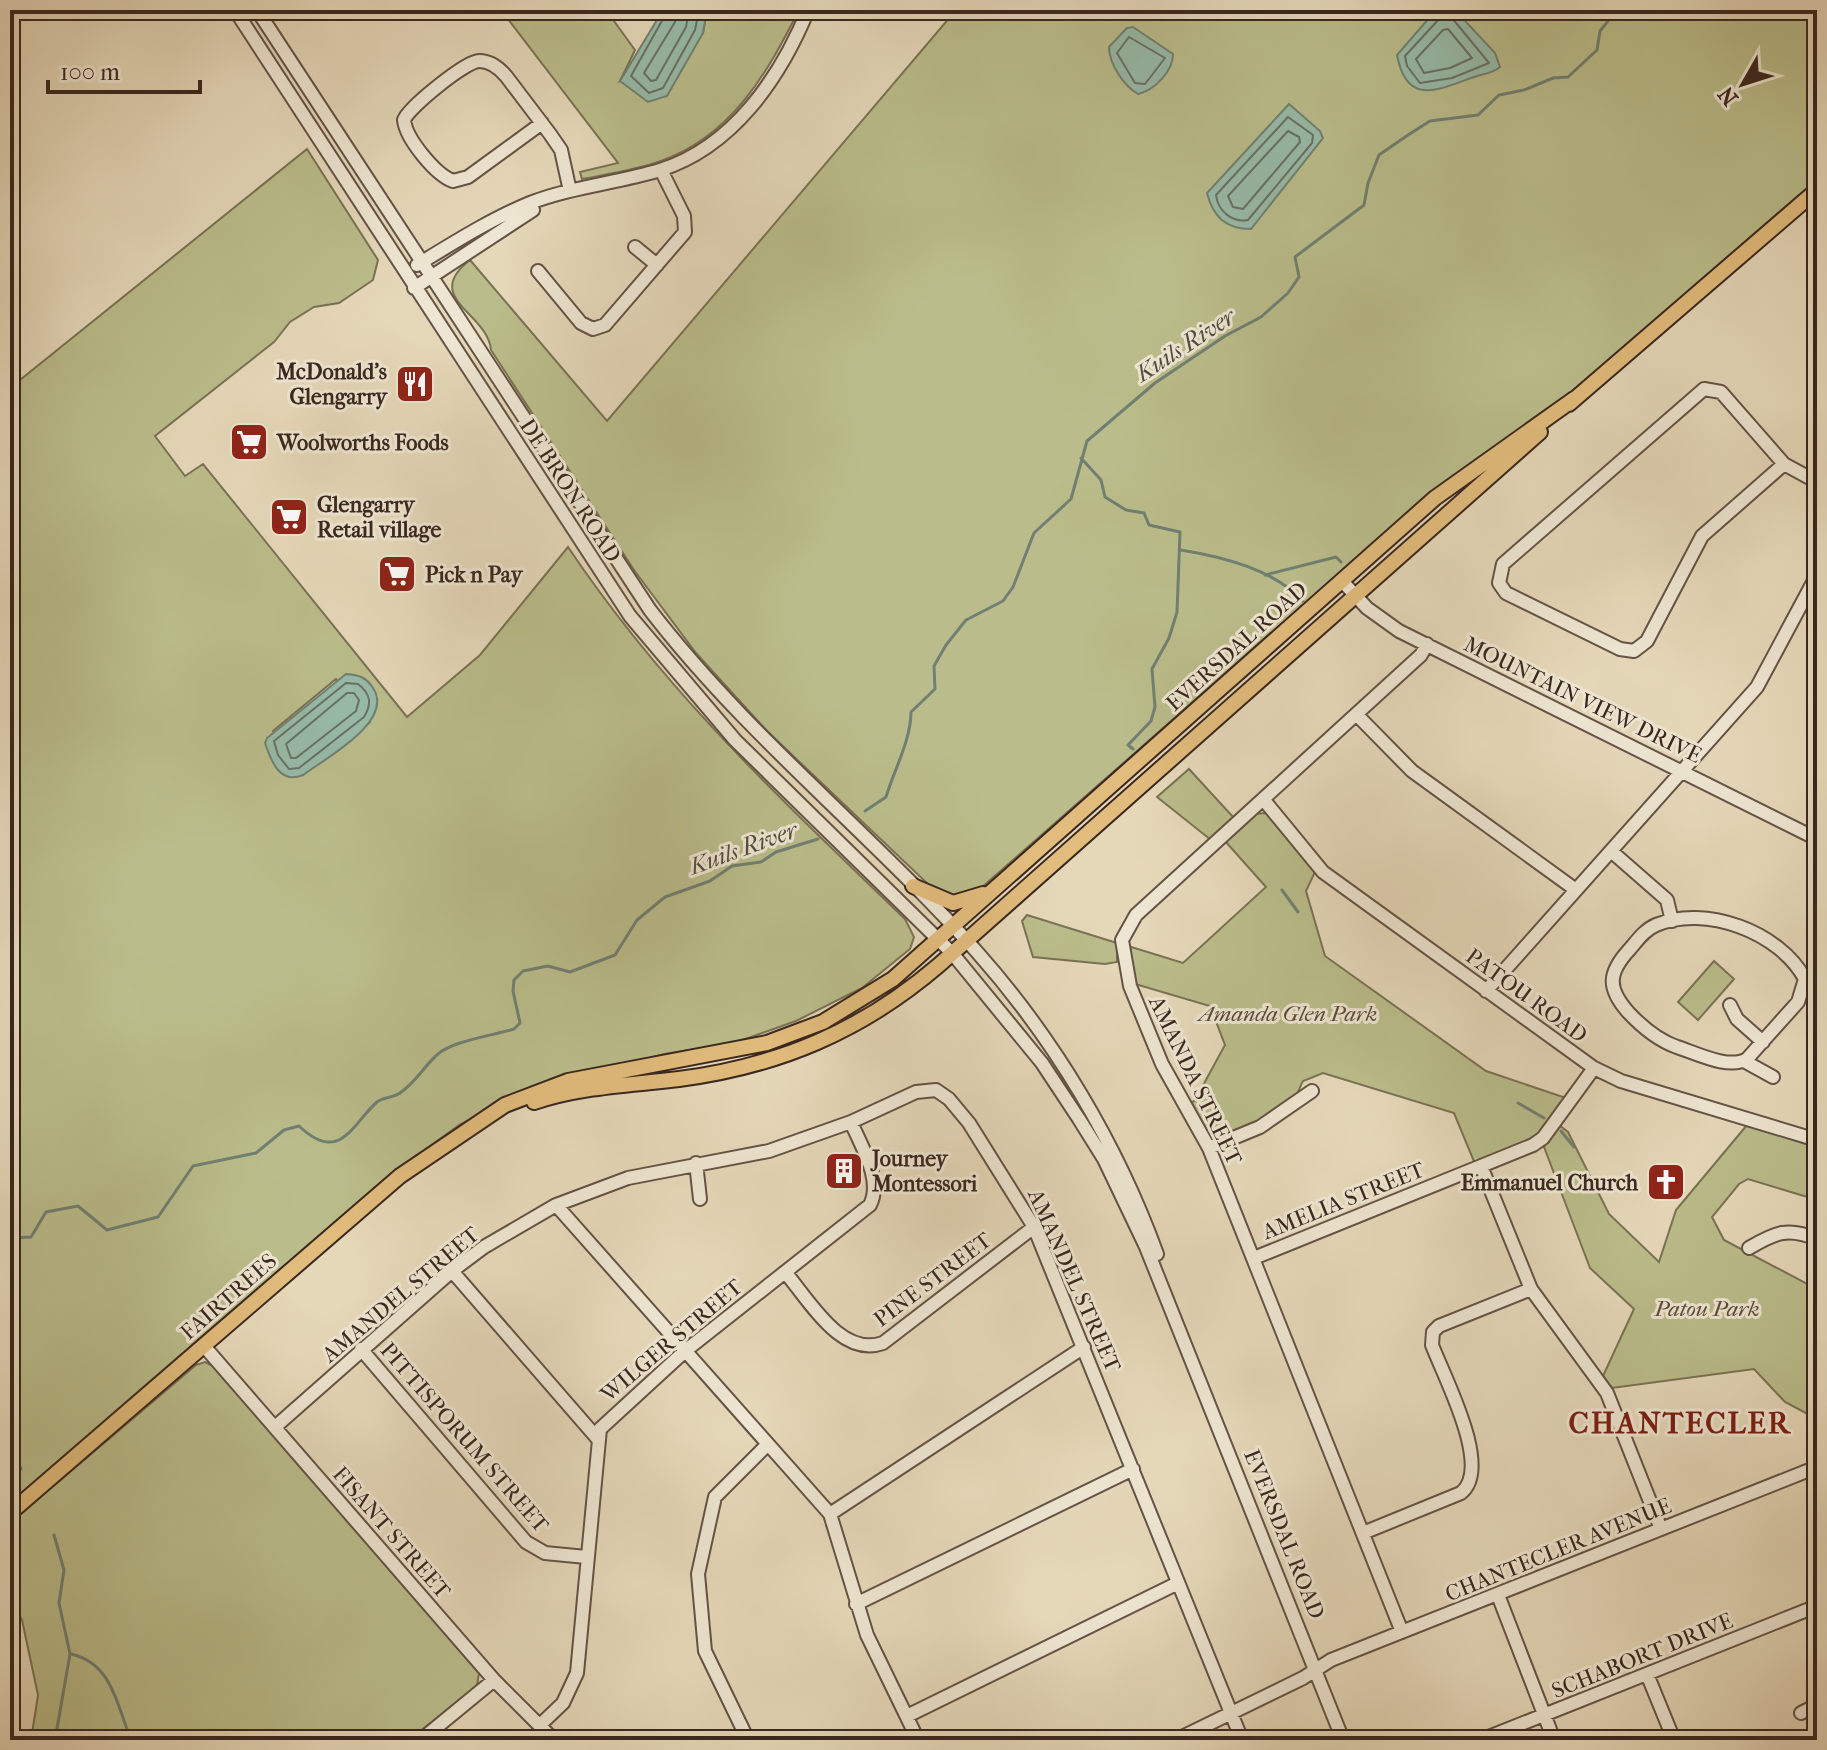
<svg xmlns="http://www.w3.org/2000/svg" width="1827" height="1750" font-family="'IM FELL French Canon',serif">
  <rect width="100%" height="100%" fill="#e5d8b9"/>
  <filter id="stains"><feTurbulence type="fractalNoise" baseFrequency=".0025" numOctaves="4"/><feColorMatrix values="0 0 0 0 .2 0 0 0 0 .09 0 0 0 0 .02 0 0 0 .5 -.17"/></filter>
  <radialGradient id="worn" r=".72"><stop offset=".6" stop-color="#630" stop-opacity="0"/><stop offset="1" stop-color="#630" stop-opacity=".3"/></radialGradient>
  <!-- green -->
  <path fill="#babd8b" stroke="#7a7255" stroke-width="2" fill-rule="evenodd" d="M501 10H606L635 50 620 81 703 33 707 10H799C767 73 732 136 661 161 636 170 608 174 582 179L580 172 618 163Z
    M956 10H1817V184L1572 395 1408 513 973 895 951 896 932 888 767 731 696 653 634 570 491 350C488 313 421 298 470 260L607 421Z
    M307 149 378 260 373 280 339 303 314 307 290 322 274 342 155 436 185 476 203 464 407 717 480 655 568 547C666 693 780 798 905 919L914 937 910 949 862 988 796 1021 734 1043 664 1054 519 1093 459 1125 388 1177 10 1504V388ZM336 679 370 722 303 775 273 731Z
    M1189 769 1234 818 1211 840 1157 797Z
    M1266 813 1315 872 1306 891 1325 956 1486 1071 1566 1098 1535 1139 1475 1164 1454 1113 1323 1073 1303 1081C1301 1084 1300 1088 1298 1092 1290 1107 1226 1141 1210 1137L1190 1104 1195 1100 1225 1045 1210 1006 1135 984 1128 946 1183 963 1266 887 1225 841 1254 814Z
    M1027 915 1117 943V962L1105 964 1033 957 1022 921Z
    M1714 961 1734 979 1698 1020 1678 1002Z
    M1559 1125 1568 1132 1609 1214 1659 1262 1676 1210 1747 1125 1817 1146V1200L1748 1179 1739 1184 1712 1217 1724 1240 1817 1289V1419L1785 1402 1754 1369 1612 1388 1603 1376 1634 1309 1590 1268 1544 1147Z
    M205 1362 215 1367 479 1673 477 1686 409 1740H31L38 1695 22 1620 10 1602V1523L196 1365Z"/>
  <!-- water -->
  <path fill="#97bba9" stroke="#718072" stroke-width="2" d="M663 10H707L703 33 667 96 648 102 620 81Z
    M1436 10H1455L1495 53 1500 67C1493 73 1485 74 1477 76 1441 88 1407 109 1397 55Z
    M1133 27 1173 54C1173 71 1155 90 1138 94 1124 86 1109 64 1109 47L1127 28Z
    M1289 104 1320 131 1323 138 1251 229C1226 229 1213 217 1207 193Z
    M346 674C359 675 366 677 373 688 395 721 326 758 303 775 280 785 271 761 265 743L267 738Z"/>
  <g fill="none" stroke-linecap="round" stroke-linejoin="round">
    <!-- shore -->
    <path stroke="#687164" stroke-width="2" d="M668 10 631 76 649 93 663 88 695 30 699 10
      M678 10 675 22 644 73 651 81 656 80 686 27 689 10
      M1442 10 1440 18 1405 56 1407 66 1420 83 1452 78 1489 63 1452 18 1450 10
      M1443 30 1448 29 1472 58 1450 68 1424 73 1416 59Z
      M1129 37 1165 58 1145 84 1135 83 1117 53Z
      M1288 117 1313 135 1312 143 1248 220C1232 223 1218 211 1216 195Z
      M1288 131 1299 137 1300 142 1243 209 1233 207 1228 196Z
      M346 683 358 684C371 694 372 704 364 717L299 768 289 769 278 755 274 741Z
      M347 693H354L359 700 356 711 296 758H291L286 744Z"/>
    <!-- stream -->
    <path stroke="#718072" stroke-width="3" d="M1081 458 1101 480 1105 497 1126 510 1144 513 1149 525 1180 532 1177 612 1169 638 1152 669 1155 707 1151 721 1128 745 1133 749
      M1181 550C1223 557 1273 569 1303 601
      M1265 575 1336 557 1341 562
      M865 811 886 797C894 770 911 740 911 712L935 689 934 666 946 645 966 620 1003 601 1013 587 1034 533 1071 499 1087 441 1155 383 1225 336 1261 317 1288 293 1299 277 1295 257 1364 205 1368 183 1379 155 1408 135 1430 121 1478 115 1499 95 1524 90 1553 78 1568 77 1597 50 1600 31 1617 10
      M1282 890 1298 912
      M1518 1103 1544 1118
      M1561 1131 1574 1147
      M10 1238 31 1237 46 1212 78 1206 107 1230 158 1217 193 1166 256 1153 284 1130 299 1126C340 1165 352 1124 377 1102 383 1097 393 1098 400 1093 417 1081 424 1066 438 1054 452 1041 495 1035 514 1029L520 1023 513 991 514 980 523 971 548 966 570 972 615 955 637 920 665 897 710 881 732 866 761 862 776 852 818 839
      M10 1441 21 1469
      M54 1535 64 1570 59 1603 70 1654 55 1740
      M71 1654C112 1663 117 1705 131 1740
      M370 1740 392 1737 403 1740"/>
    <!-- minor casing -->
    <g stroke="#645346" stroke-width="16">
      <path id="minor" d="M235 10 630 616 735 740 952 953 1042 1063 1079 1119 1104 1159 1146 1247 1343 1740
        M257 10 650 610C747 736 872 834 977 952 1055 1040 1117 1144 1157 1254
        M542 123 468 177 453 181C436 175 406 139 404 120 408 108 466 61 479 61 490 61 500 69 506 76L550 134 561 150 570 191
        M635 247 657 265
        M417 265C453 243 491 219 530 203 571 187 617 183 660 170 733 147 780 78 808 10
        M538 271 581 323 593 329 605 325 685 232 684 216 661 170
        M414 288 533 210
        M1784 464 1721 392 1704 389 1503 564 1499 583 1506 593 1620 649 1634 651 1647 641 1702 536 1784 464 1817 482
        M1342 581 1367 608 1399 631 1817 839
        M1356 714 1412 771 1576 890
        M1263 799 1323 872 1594 1068 1621 1081 1817 1140
        M1611 851 1667 900 1672 921
        M1805 979 1798 1002 1747 1059C1729 1070 1696 1053 1677 1047 1657 1040 1642 1027 1628 1012 1607 988 1608 973 1629 950 1637 941 1644 930 1656 925 1705 904 1780 932 1805 979L1817 977
        M1486 991 1757 687 1817 575
        M1730 1005 1737 1019 1763 1042
        M1744 1061 1773 1077
        M1209 1148 1260 1127 1312 1091
        M696 1163 700 1199
        M1481 1166 1531 1289 1607 1393 1661 1529
        M556 1205 830 1514 867 1635 918 1740
        M1749 1248C1776 1232 1788 1227 1817 1239
        M1254 1258 1533 1145 1543 1138 1594 1068
        M452 1271 597 1438
        M785 1272C809 1300 841 1358 883 1343L1034 1227
        M204 1346 494 1680 554 1740
        M361 1349 526 1542 545 1553 586 1557
        M275 1427 452 1271 484 1247 556 1205 628 1178 769 1151 851 1122 916 1092 936 1090 949 1099 969 1123 1034 1227 1242 1740
        M830 1514 1084 1347
        M1363 1533 1461 1493C1493 1468 1444 1377 1432 1345L1433 1332 1439 1326 1531 1289
        M1498 1595 1554 1740
        M856 1604 1133 1469
        M1402 1632 1209 1148 1162 1064 1130 986 1122 940 1136 915 1421 655 1427 644
        M1647 1674 1674 1740
        M1801 1713 1817 1705
        M907 1716 1176 1584
        M540 1725 563 1703 577 1673 600 1429 685 1351 870 1205C883 1180 861 1146 851 1122
        M421 1740 494 1680
        M748 1740 705 1651 698 1574 715 1497 768 1444
        M1176 1740 1303 1678 1331 1660 1817 1467
        M1481 1740 1817 1606"/>
    </g>
    <!-- major casing -->
    <g stroke="#39271f" stroke-width="18">
      <path id="major" d="M1569 404 1817 190
        M913 886 953 903 983 894
        M534 1102C581 1086 631 1085 679 1079 779 1066 862 1031 939 965L1540 432
        M10 1513 400 1176 505 1105 568 1081 767 1043 823 1022 893 979 1435 498 1574 399"/>
    </g>
    <!-- minor -->
    <use href="#minor" stroke="#eee6d2" stroke-width="12"/>
    <!-- major -->
    <use href="#major" stroke="#e2bc7c" stroke-width="14"/>
  </g>
  <!-- icons -->
  <defs>
    <g id="restaurant-square" transform="scale(2)"><rect x="-9" y="-9" width="18" height="18" rx="4" fill="#8f2418" stroke="#eee6d2"/><path d="M-5-6h1v4h1v-4h1v4h1v-4h1v5L-1.5 .5V6h-2V.5L-5-1ZM5-6V6H3V1.5H1.5Q1.5-4 5-6Z" fill="#fff"/></g>
    <g id="supermarket-square" transform="scale(2)"><rect x="-9" y="-9" width="18" height="18" rx="4" fill="#8f2418" stroke="#eee6d2"/><path d="M-6-5.5h2.5l.6 2H6L4.5 2H-2.5L-4.4-4H-6ZM-1.5 3.2a1.3 1.3 0 1 0 .1 0ZM3 3.2a1.3 1.3 0 1 0 .1 0Z" fill="#fff"/></g>
    <g id="building-square" transform="scale(2)"><rect x="-9" y="-9" width="18" height="18" rx="4" fill="#8f2418" stroke="#eee6d2"/><path d="M-4-6H4V6H1V3H-1V6H-4ZM-2.5-4.3h1.7v1.8h-1.7ZM.8-4.3h1.7v1.8H.8ZM-2.5-1h1.7V.8h-1.7ZM.8-1h1.7V.8H.8Z" fill="#fff"/></g>
    <g id="church-square" transform="scale(2)"><rect x="-9" y="-9" width="18" height="18" rx="4" fill="#8f2418" stroke="#eee6d2"/><path d="M-1.2-6h2.4v3.5h3.3v2.4h-3.3V6h-2.4V-.1h-3.3v-2.4h3.3Z" fill="#fff"/></g>
  </defs>
  <g fill-rule="evenodd">
    <use href="#restaurant-square" x="415" y="384"/>
    <use href="#supermarket-square" x="249" y="442"/>
    <use href="#supermarket-square" x="289" y="517"/>
    <use href="#supermarket-square" x="397" y="574"/>
    <use href="#building-square" x="844" y="1171"/>
    <use href="#church-square" x="1666" y="1182"/>
  </g>
  <g text-anchor="middle" stroke-width="6" stroke-linejoin="round" paint-order="stroke">
    <!-- poi labels -->
    <g font-size="22" font-weight="bold" fill="#39271f" stroke="#eee6d2" text-anchor="start">
      <text x="387" y="379" text-anchor="end">McDonald's<tspan x="387" dy="25">Glengarry</tspan></text>
      <text x="277" y="450">Woolworths Foods</text>
      <text x="317" y="512">Glengarry<tspan x="317" dy="25">Retail village</tspan></text>
      <text x="425" y="582">Pick n Pay</text>
      <text x="872" y="1166">Journey<tspan x="872" dy="25">Montessori</tspan></text>
      <text x="1638" y="1190" text-anchor="end">Emmanuel Church</text>
    </g>
    <!-- street labels -->
    <g font-size="22" fill="#39271f" stroke="#eee6d2">
      <text transform="translate(571 490) rotate(57)" y="8">DE BRON ROAD</text>
      <text transform="translate(1236 646) rotate(-42)" y="8">EVERSDAL ROAD</text>
      <text transform="translate(1583 699) rotate(26)" y="8">MOUNTAIN VIEW DRIVE</text>
      <text transform="translate(1527 995) rotate(36)" y="8">PATOU ROAD</text>
      <text transform="translate(1196 1080) rotate(64)" y="8">AMANDA STREET</text>
      <text transform="translate(1343 1200) rotate(-22)" y="8">AMELIA STREET</text>
      <text transform="translate(932 1279) rotate(-37)" y="8">PINE STREET</text>
      <text transform="translate(1075 1280) rotate(66)" y="8">AMANDEL STREET</text>
      <text transform="translate(400 1294) rotate(-40)" y="8">AMANDEL STREET</text>
      <text transform="translate(228 1296) rotate(-41)" y="8">FAIRTREES</text>
      <text transform="translate(671 1340) rotate(-40)" y="8">WILGER STREET</text>
      <text transform="translate(465 1437) rotate(49)" y="8">PITTISPORUM STREET</text>
      <text transform="translate(392 1532) rotate(49)" y="8">FISANT STREET</text>
      <text transform="translate(1285 1534) rotate(68)" y="8">EVERSDAL ROAD</text>
      <text transform="translate(1558 1549) rotate(-22)" y="8">CHANTECLER AVENUE</text>
      <text transform="translate(1642 1655) rotate(-22)" y="8">SCHABORT DRIVE</text>
    </g>
    <!-- park labels -->
    <g font-size="22" font-style="italic" fill="#594c3a" stroke="#eee6d2">
      <text x="1288" y="1021">Amanda Glen Park</text>
      <text x="1707" y="1316">Patou Park</text>
    </g>
    <!-- water labels -->
    <g font-size="24" font-style="italic" fill="#504c42" stroke="#eee6d2">
      <text transform="translate(1185 345) rotate(-33)" y="8">Kuils River</text>
      <text transform="translate(743 848) rotate(-20)" y="8">Kuils River</text>
    </g>
    <!-- district labels -->
    <g font-size="30" font-weight="bold" letter-spacing="2" fill="#7a1f14" stroke="#eee6d2">
      <text x="1680" y="1433">CHANTECLER</text>
    </g>
  </g>
  <!-- margin -->
  <rect width="1827" height="1750" fill="none" stroke="#e5d8b9" stroke-width="40"/>
  <rect x="12" y="12" width="1803" height="1726" fill="none" stroke="#39271f" stroke-width="4"/>
  <rect x="20" y="20" width="1787" height="1710" fill="none" stroke="#39271f" stroke-width="2"/>
  <!-- north arrow -->
  <g transform="translate(1743 84) rotate(231)" stroke="#eee6d2" stroke-width="6" paint-order="stroke">
  <path d="M0-6L14 30L0 20L-14 30Z" fill="#39271f"/>
  <text y="-12" font-size="22" font-weight="bold" text-anchor="middle" fill="#39271f">N</text>
  </g>
  <!-- scale -->
  <path d="M48 80v12h152v-12" fill="none" stroke="#39271f" stroke-width="4"/>
  <text x="60" y="80" font-size="24" fill="#39271f" stroke="#eee6d2" stroke-width="6" paint-order="stroke">100 m</text>
  <rect width="100%" height="100%" filter="url(#stains)"/>
  <rect width="100%" height="100%" fill="url(#worn)"/>
</svg>
